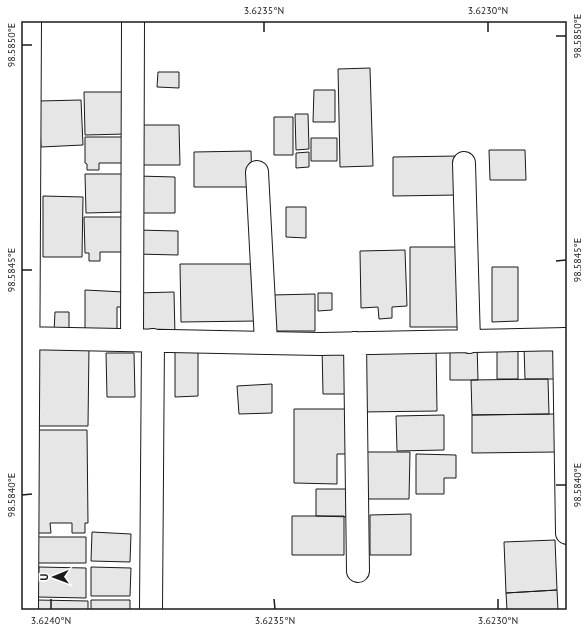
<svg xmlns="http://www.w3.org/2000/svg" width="588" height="631" font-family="'PT Sans',sans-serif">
  <rect width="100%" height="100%" fill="#fff"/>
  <!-- building -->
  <path fill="#e6e6e6" stroke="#1a1a1a" d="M370 68 373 166 340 167 338 69Z
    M158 72H179V88L157 87Z
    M314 90H335V122H313Z
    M84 92H125L126 134 85 135Z
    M81 100 83 145 41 147 39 101Z
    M295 114H308L309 149 296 150Z
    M274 117H293V155H274Z
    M139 125H179L180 165H139Z
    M85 137H125L126 163H99V170H87V164L85 163Z
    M311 138H337V161H311Z
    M489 150H525L526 180H490Z
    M251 151 252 187H194V152Z
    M309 152V167L296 168V153Z
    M458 156V195L393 196V157Z
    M85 174H126V212L86 213Z
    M137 176 175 177V213H136Z
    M43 196 83 197 82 257H43Z
    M286 207H306V238L286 237Z
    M84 217H125V252H100V261H89V253H85Z
    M137 230 178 231V255L136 254Z
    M410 247H461V327H410Z
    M405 250 407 306 392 307V318L379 319 378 307 361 308 360 251Z
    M180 264H258V321L181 322Z
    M492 267H518V321L492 322Z
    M85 290 124 292 123 307H117V333H85Z
    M174 292 175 335 135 334V293Z
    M318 293H332V310L318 311Z
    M315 294V331H272V295Z
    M55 312H69V332H54Z
    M477 343 478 380H450V344Z
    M37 345 89 346 88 426H36Z
    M557 345 558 379H525L524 346Z
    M175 346H198V396L175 397Z
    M322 346H348L349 394H323Z
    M436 346 437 411 361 412 360 347Z
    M497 346H518V379H497Z
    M106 353H134L135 397H107Z
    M548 379 549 414 472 415 471 380Z
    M272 384V413L239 414 237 386Z
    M294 409H351V454H337V484L294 483Z
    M557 414V452L472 453V415Z
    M444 415V450L397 451 396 416Z
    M35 430H87L88 523H85V533H72V523H50L51 533H38Z
    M366 452H410L409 499H365Z
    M416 454 456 455V478H444V494H416Z
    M316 489H353V517L316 516Z
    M411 514V555H370V515Z
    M292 516H344V555H292Z
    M92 532 131 534 130 562 91 561Z
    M37 537H86V563H37Z
    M555 540 557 590 506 593 504 542Z
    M39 567 86 568V598L38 597Z
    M91 567 131 568 130 596H91Z
    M557 590 558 610H507L506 593Z
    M37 600 88 601V610H37Z
    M91 600H130V610H91Z"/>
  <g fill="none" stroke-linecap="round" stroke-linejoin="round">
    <!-- street casing -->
    <g stroke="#1a1a1a" stroke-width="24">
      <path id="street" d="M464 163 469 342
        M257 172 266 342
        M21 338 320 344 567 339
        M564 339 567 533
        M132 340 133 21
        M355 343 358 571
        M27 610 30 21
        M151 610 153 340"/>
    </g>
    <!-- street -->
    <use href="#street" stroke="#fff" stroke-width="22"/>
  </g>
  <!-- ticks -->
  <path fill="none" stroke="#1a1a1a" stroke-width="1.5" d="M264 22V32M488 22V32M556 36H566M22 45H32M556 261 566 260M22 270H32M556 485H566M22 495 32 494M51 599V609M274 599 275 609M498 599V609"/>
  <!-- border -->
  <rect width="588" height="631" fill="none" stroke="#ffffff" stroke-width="44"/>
  <!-- north arrow -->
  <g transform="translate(54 577) rotate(269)" stroke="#ffffff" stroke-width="3" paint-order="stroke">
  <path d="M0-3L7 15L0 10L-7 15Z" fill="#1a1a1a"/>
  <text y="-6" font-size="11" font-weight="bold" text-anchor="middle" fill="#1a1a1a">U</text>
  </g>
  <rect x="22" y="22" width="544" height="587" fill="none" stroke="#1a1a1a" stroke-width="1.5"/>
  <g font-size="10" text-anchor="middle" fill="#1a1a1a">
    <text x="264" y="14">3.6235°N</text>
    <text x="488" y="14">3.6230°N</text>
    <text transform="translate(577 36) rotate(-90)" y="4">98.5850°E</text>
    <text transform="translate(11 45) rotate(-90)" y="4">98.5850°E</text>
    <text transform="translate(577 260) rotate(-90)" y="4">98.5845°E</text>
    <text transform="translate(11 270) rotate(-90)" y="4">98.5845°E</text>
    <text transform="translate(577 485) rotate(-90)" y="4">98.5840°E</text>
    <text transform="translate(11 495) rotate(-90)" y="4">98.5840°E</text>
    <text x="51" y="624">3.6240°N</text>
    <text x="275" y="624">3.6235°N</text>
    <text x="498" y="624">3.6230°N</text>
  </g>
</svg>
